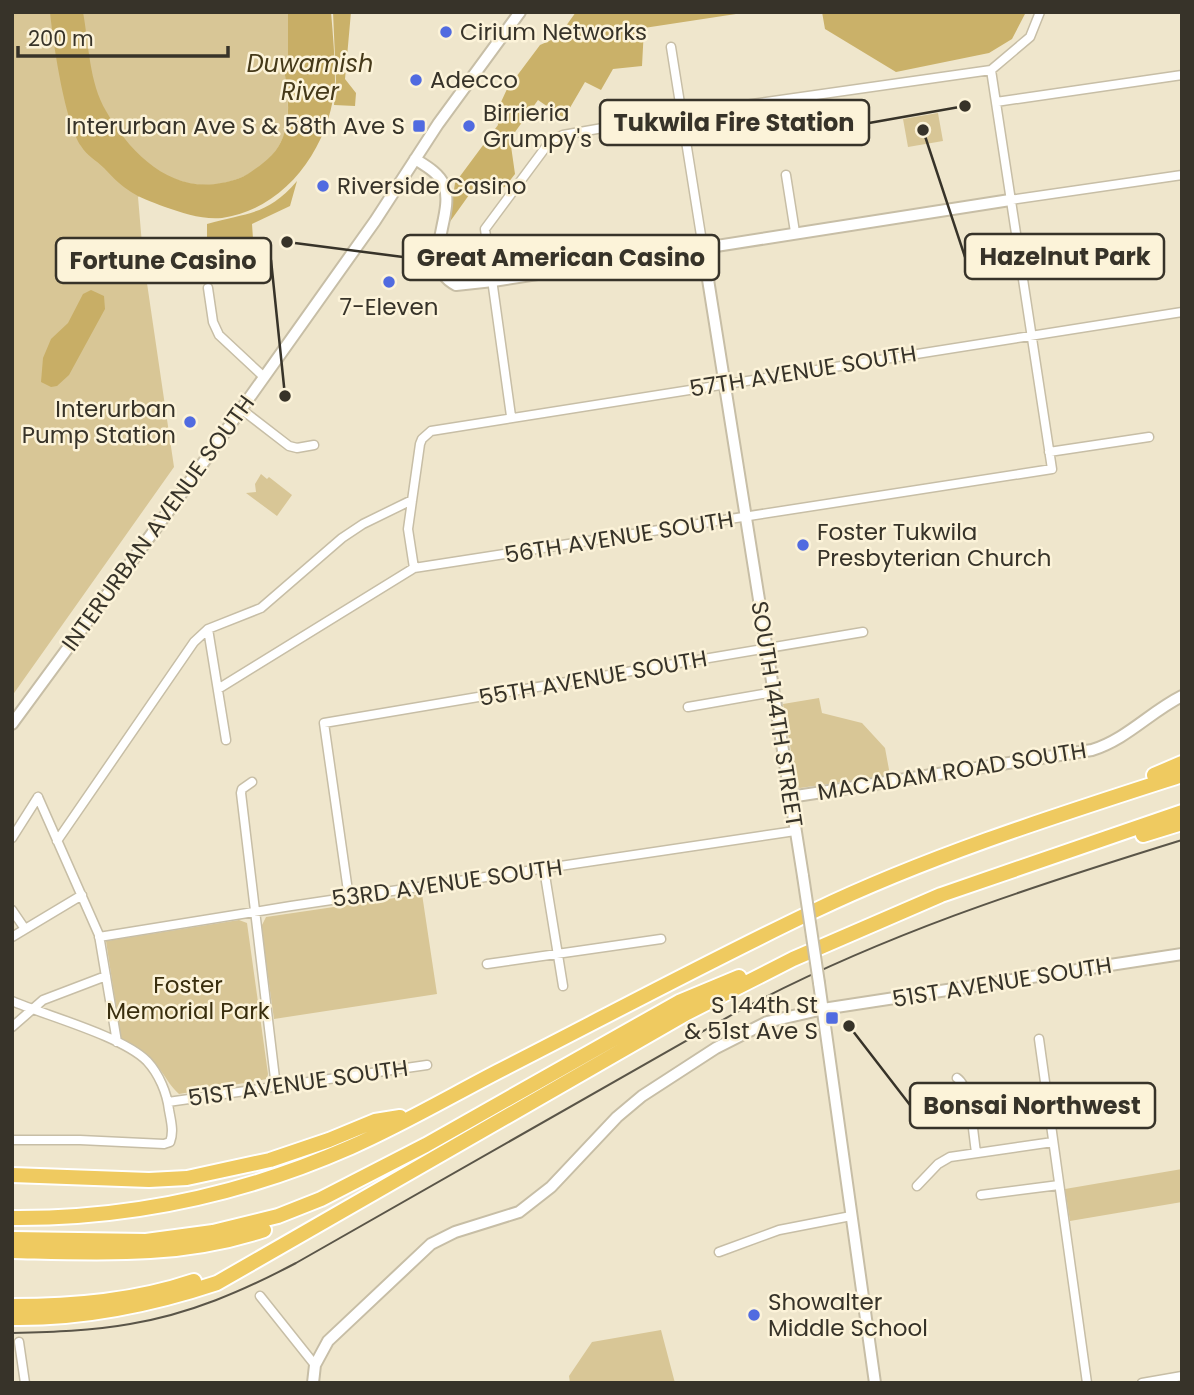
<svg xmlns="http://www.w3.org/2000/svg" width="1194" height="1395" font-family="Poppins,sans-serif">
  <rect width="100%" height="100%" fill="#efe6cc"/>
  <!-- green -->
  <path fill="#d8c696" d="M12 12H288V65L284 68C287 88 290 108 286 128 278 164 238 186 203 185 192 185 181 181 171 178L138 197 143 256 174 467 12 696Z
    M938 113 943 141 908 147 903 119Z
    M261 474 267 479 269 477 292 495 277 516 246 493 256 492 255 484Z
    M819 698 822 713 862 723 885 748 890 775 800 788 797 787 783 704Z
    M422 894 437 994 274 1019 261 927 266 917Z
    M239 920 247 923 268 1074 267 1079 179 1094C171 1087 167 1079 161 1071 150 1055 137 1047 121 1039L106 941Z
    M1182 1169V1202L1070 1221 1065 1189Z
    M661 1330 675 1383H570L569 1376 592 1342Z"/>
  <!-- forest -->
  <path fill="#cab169" d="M333 12H351L345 79 356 93 355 106 334 105 336 80Z
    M576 12 736 14 644 28 642 66 613 69 601 90 585 82 564 118 538 100 510 139 515 174 505 187 469 195 449 223 455 183 498 125 496 113 507 89 540 45 558 37Z
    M822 12H1026L1012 39 989 53 896 72 825 29Z
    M297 181 290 206 252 224 253 239 207 250V224C248 212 267 216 297 181Z"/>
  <!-- water -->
  <path fill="#c8ae66" d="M50 12H83C89 45 89 82 106 111 130 153 170 193 221 183 234 181 245 177 255 169 267 161 278 151 283 137 292 114 287 91 284 68L288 65V12H331C333 35 335 59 335 81 332 144 287 209 222 218 203 220 183 213 165 207 135 196 125 191 104 168 96 160 87 156 81 146 65 123 53 42 50 12Z
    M91 290 104 296 105 309 69 375 57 386 51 387 41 382 43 358 51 339 68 323 83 294Z"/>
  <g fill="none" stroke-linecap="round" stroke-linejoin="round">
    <!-- street casing -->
    <g stroke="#c7bea6" stroke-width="11">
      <path id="street" d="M671 47 703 248
        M991 70 1030 37 1040 12
        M996 102 1182 75
        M786 175 795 232
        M1010 200 1182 175
        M208 288 213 322 219 335 264 377
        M241 409 289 446 297 448 314 445
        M511 416 485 229 551 140 563 135 682 114 991 70
        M1049 452 1149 437
        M414 568 408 529 420 444 422 439 431 431 1182 312
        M208 629 226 740
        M218 689 414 568 1052 469 991 70
        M688 707 774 692
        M252 782 242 789 241 793 276 1087
        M38 797 99 935 117 1042
        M12 838 38 797
        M57 841 194 642 208 629 261 608 342 538 363 524 412 500
        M544 869 563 986
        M349 898 324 723 863 632
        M12 910 25 929
        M12 937 82 895
        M99 937 291 906 795 831
        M487 964 661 939
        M12 1001C47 1016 122 1036 147 1061 159 1074 167 1093 169 1110 171 1121 174 1132 170 1142L164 1144 80 1140H12
        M12 1027 43 1000 106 976
        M1039 1039 1087 1383
        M957 1078C971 1087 973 1134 976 1152
        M168 1102 427 1065
        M917 1186 938 1164 950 1157 1053 1142
        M981 1195 1059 1185
        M719 1252 779 1230 851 1216
        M260 1296 315 1365
        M19 1342 25 1383
        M1142 1383 1182 1376"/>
    </g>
    <!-- secondary casing -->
    <g stroke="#c7bea6" stroke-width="14">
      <path id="secondary" d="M415 159C426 166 439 173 444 185 456 215 417 265 456 285L493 281 1010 200
        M703 248 803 876
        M12 724 181 494 375 221 438 124 520 12
        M790 797 1092 750C1127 739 1150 712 1182 696
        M819 983 875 1383
        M313 1383 315 1365 328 1341 431 1244 455 1232 519 1212 551 1187 617 1117 642 1096 716 1048 767 1022 823 1009 1182 954"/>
    </g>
    <!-- highway casing -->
    <g stroke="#fff" stroke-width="18">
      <path id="highway" d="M1154 775 1182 763
        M1143 835 1182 823
        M12 1175 149 1180 187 1178 270 1160 329 1140 375 1121 400 1117
        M12 1218C129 1219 244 1194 351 1147 401 1125 449 1097 497 1072 603 1018 707 962 814 911 931 855 1058 815 1182 775
        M12 1239 146 1241 213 1232 278 1216 321 1199 426 1145 679 1002 739 977
        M12 1251C99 1253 180 1258 264 1230
        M12 1306C74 1306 135 1301 194 1281
        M12 1318C83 1319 151 1305 217 1283L687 1013 793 959 941 895 1182 812"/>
    </g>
    <!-- street -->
    <use href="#street" stroke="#fff" stroke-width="8"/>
    <!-- secondary -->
    <use href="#secondary" stroke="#fff" stroke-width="10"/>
    <!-- highway -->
    <use href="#highway" stroke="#efca60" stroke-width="14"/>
    <!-- tram -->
    <path stroke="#5a5548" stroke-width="2" d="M12 1333C52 1332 91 1331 130 1324 190 1314 243 1291 296 1263L735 1013C878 936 1027 888 1182 840"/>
    <!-- secondary-bridge casing -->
    <g stroke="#c7bea6" stroke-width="14" stroke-linecap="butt">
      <path id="secondary-bridge" d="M803 876 819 983"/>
    </g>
    <!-- secondary-bridge -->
    <use href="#secondary-bridge" stroke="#fff" stroke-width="10"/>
  </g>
  <!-- markers -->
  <g fill="#516be0" stroke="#fcf3d9" stroke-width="2.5">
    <circle cx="446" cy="32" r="7"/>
    <circle cx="416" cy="80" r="7"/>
    <rect x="412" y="119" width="14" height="14" rx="3.5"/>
    <circle cx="469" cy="126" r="7"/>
    <circle cx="323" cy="186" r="7"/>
    <circle cx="389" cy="282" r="7"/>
    <circle cx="190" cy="422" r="7"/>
    <circle cx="803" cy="545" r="7"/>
    <rect x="825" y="1011" width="14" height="14" rx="3.5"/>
    <circle cx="754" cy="1315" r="7"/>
  </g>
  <g text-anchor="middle" stroke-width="5" stroke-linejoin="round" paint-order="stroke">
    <!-- poi labels -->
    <g font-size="23" fill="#373329" stroke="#fcf3d9" text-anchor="start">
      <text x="460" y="40">Cirium Networks</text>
      <text x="430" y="88">Adecco</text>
      <text x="483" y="121">Birrieria<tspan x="483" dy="26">Grumpy's</tspan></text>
      <text x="405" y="134" text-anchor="end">Interurban Ave S &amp; 58th Ave S</text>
      <text x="337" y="194">Riverside Casino</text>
      <text x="389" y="315" text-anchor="middle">7-Eleven</text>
      <text x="176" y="417" text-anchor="end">Interurban<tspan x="176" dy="26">Pump Station</tspan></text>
      <text x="817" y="540">Foster Tukwila<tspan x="817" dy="26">Presbyterian Church</tspan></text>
      <text x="818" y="1013" text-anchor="end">S 144th St<tspan x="818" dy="26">&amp; 51st Ave S</tspan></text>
      <text x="768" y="1310">Showalter<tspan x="768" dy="26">Middle School</tspan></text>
    </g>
    <!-- street labels -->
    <g font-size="23" fill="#373329" stroke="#fcf3d9">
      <text transform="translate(803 371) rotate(-9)" y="8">57TH AVENUE SOUTH</text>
      <text transform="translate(158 523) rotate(-54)" y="8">INTERURBAN AVENUE SOUTH</text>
      <text transform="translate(619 537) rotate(-9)" y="8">56TH AVENUE SOUTH</text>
      <text transform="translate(593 678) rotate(-10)" y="8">55TH AVENUE SOUTH</text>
      <text transform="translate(777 714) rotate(81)" y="8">SOUTH 144TH STREET</text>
      <text transform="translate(952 771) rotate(-9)" y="8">MACADAM ROAD SOUTH</text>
      <text transform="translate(447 883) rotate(-8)" y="8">53RD AVENUE SOUTH</text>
      <text transform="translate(1002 982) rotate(-9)" y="8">51ST AVENUE SOUTH</text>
      <text transform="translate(298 1083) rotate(-8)" y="8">51ST AVENUE SOUTH</text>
    </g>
    <!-- park labels -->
    <g font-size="23" fill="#392e0e" stroke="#fcf3d9">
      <text x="188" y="993">Foster<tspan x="188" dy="26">Memorial Park</tspan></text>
    </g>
    <!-- water labels -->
    <g font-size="24" font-style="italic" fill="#453919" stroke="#fcf3d9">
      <text x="310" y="72">Duwamish<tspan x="310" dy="28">River</tspan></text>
    </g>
  </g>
  <!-- callouts -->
  <path fill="none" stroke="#373329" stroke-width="2.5" d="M965 106L869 123M923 130L965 257M287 242L403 257M285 396L271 260M849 1026L910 1105"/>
  <g fill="#373329" stroke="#fcf3d9" stroke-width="2.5">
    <circle cx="965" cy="106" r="7"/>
    <circle cx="923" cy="130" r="7"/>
    <circle cx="287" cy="242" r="7"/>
    <circle cx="285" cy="396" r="7"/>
    <circle cx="849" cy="1026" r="7"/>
  </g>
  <g fill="#fcf3d9" stroke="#373329" stroke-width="2.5">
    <rect x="600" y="100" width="269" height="45" rx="7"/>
    <rect x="965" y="234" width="199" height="45" rx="7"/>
    <rect x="403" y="235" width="316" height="45" rx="7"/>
    <rect x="56" y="238" width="215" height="45" rx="7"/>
    <rect x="910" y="1083" width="245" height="45" rx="7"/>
  </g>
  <g font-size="24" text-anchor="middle" font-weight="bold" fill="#373329">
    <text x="734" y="131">Tukwila Fire Station</text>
    <text x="1065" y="265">Hazelnut Park</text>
    <text x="561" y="266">Great American Casino</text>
    <text x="163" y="269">Fortune Casino</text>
    <text x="1032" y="1114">Bonsai Northwest</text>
  </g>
  <!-- border -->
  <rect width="1194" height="1395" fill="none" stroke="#373329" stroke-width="28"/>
  <!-- scale -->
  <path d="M18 46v10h210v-10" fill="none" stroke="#373329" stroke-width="3.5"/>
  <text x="28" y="46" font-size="21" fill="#373329" stroke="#fcf3d9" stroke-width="5" paint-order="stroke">200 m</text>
</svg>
